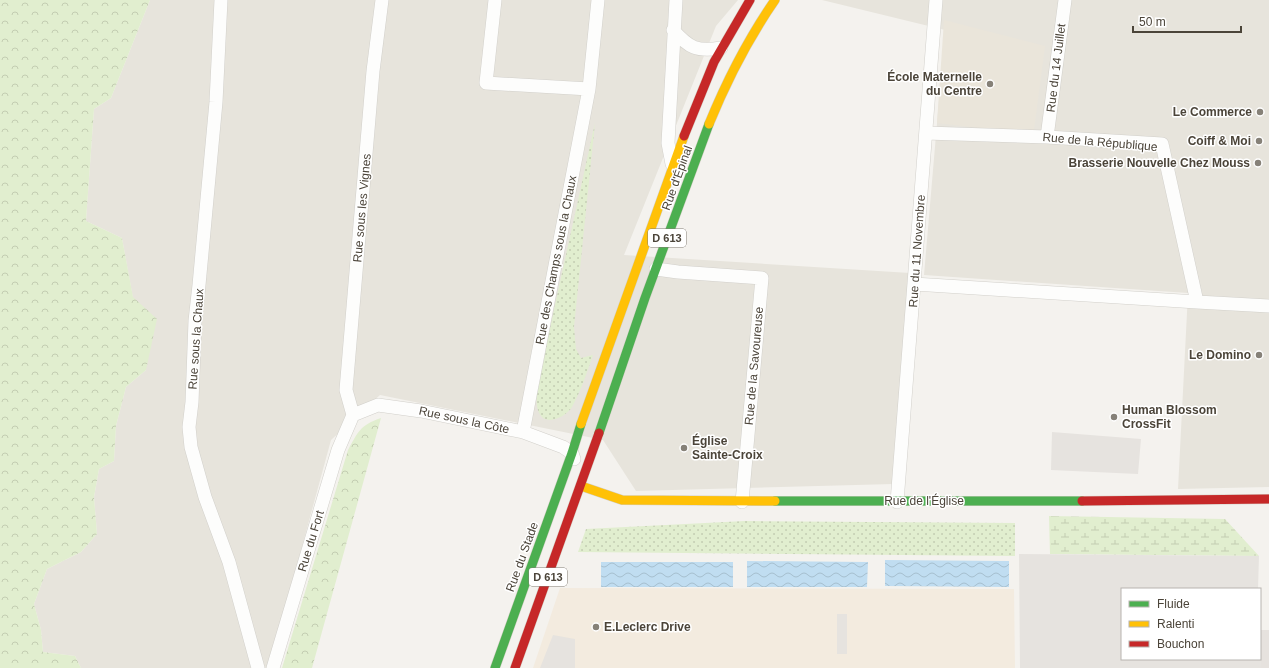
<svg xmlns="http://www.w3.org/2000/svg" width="1269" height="668" font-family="Helvetica,sans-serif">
  <defs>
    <pattern id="grass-dots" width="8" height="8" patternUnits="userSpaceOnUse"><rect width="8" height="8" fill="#e1eecf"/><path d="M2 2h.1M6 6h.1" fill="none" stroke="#c3cdb2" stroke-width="1.8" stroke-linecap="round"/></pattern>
    <pattern id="forest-crowns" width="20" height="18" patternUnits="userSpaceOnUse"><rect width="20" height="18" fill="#e1eecf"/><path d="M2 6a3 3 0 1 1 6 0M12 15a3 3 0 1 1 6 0" fill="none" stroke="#c3cdb2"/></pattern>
    <pattern id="wetland-marsh" width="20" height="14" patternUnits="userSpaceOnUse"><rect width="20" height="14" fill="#e1eecf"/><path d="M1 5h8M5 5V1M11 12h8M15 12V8" fill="none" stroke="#c3cdb2"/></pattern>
    <pattern id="water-waves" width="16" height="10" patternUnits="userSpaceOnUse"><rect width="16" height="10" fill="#c0ddf1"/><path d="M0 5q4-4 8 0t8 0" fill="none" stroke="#a6bfcf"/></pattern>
  </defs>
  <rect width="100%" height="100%" fill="#f4f2ee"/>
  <!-- residential -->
  <path fill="#e7e4dc" d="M150 0H738L716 26 624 255 910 273 893 484 636 491 603 440 380 395 331 440 269 668H81L75 656 43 652 41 630 34 604 47 569 81 552 97 534 94 497 99 469 114 461 116 426 126 387 146 370 122 238 86 221 94 109 111 98Z
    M822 0H1269V487L1178 489 1188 293 924 275 945 30Z"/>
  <!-- commercial -->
  <path fill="#f3ebdf" d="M560 588 1014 589 1015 668H533Z"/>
  <!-- industrial -->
  <path fill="#e6e2de" d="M1260 630H1269V668H1261Z"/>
  <!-- education -->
  <path fill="#eae5da" d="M944 20 1045 46 1034 130 1031 134 937 123Z"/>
  <!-- grass -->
  <path fill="url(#grass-dots)" d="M595 123 574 327 576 349 581 358 593 355C587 372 581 391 572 407 565 418 543 428 538 410 536 404 537 397 536 391Z
    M745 521 1015 523V556L578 552 586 529Z"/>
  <!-- forest -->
  <path fill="url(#forest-crowns)" d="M0 0H150L111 98 94 109 86 221 122 238 133 297 157 319 146 370 126 387 116 426 114 461 99 469 94 497 97 534 81 552 47 569 34 604 41 630 43 652 75 656 81 668H0Z
    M381 418 312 668H282L348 450C358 432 360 425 381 418Z"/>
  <!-- wetland -->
  <path fill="url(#wetland-marsh)" d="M1049 516 1225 519 1259 556 1050 554Z"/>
  <!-- parking -->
  <path fill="#e6e3df" d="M1052 432 1141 439 1138 474 1051 470Z
    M1019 554 1259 556 1258 589H1122V659H1260V612L1261 668H1020Z
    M837 614H847V654H837Z
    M553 635 575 639V668H540Z"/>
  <!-- water -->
  <path fill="url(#water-waves)" d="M885 560 1009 561V587L885 586Z
    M747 561 868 562 867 587H747Z
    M601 562H733V587H601Z"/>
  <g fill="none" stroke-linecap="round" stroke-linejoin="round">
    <!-- street casing -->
    <g stroke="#d2d0cb" stroke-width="14">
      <path id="street" d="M221 0 216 102 199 285 195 321 192 402 189 427 191 447 205 497 229 562 258 668
        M495 0 486 83 589 89 523 432
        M673 30C689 48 697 52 721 48
        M589 89 598 0
        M926 133 1047 137 1162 144 1197 302
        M1047 137 1065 0
        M672 164 668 143 676 0
        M656 269 678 272 762 278 742 502
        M914 284 1197 302 1269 306
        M353 415 346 390 373 71 382 0
        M353 415 378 405 421 411 523 432 563 447 572 453 574 459
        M897 502 936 0
        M273 668 338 450 353 415"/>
    </g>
    <!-- fast casing -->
    <g stroke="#d3cfc5" stroke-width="10">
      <path id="fast" d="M599 433 645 298 709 124
        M775 501H1082
        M495 668 572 453 581 424"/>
    </g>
    <!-- slow casing -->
    <g stroke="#d3cfc5" stroke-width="10">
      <path id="slow" d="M709 124C727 80 748 39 775 0
        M581 424 684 136
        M581 486 622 500 775 501"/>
    </g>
    <!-- jam casing -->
    <g stroke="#d3cfc5" stroke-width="10">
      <path id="jam" d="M684 136 714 62 750 0
        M1082 501 1269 499
        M515 668 599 433"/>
    </g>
    <!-- street -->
    <use href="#street" stroke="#fdfdfc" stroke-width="13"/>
    <!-- fast -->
    <use href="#fast" stroke="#4caf50" stroke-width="9"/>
    <!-- slow -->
    <use href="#slow" stroke="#ffc107" stroke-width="9"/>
    <!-- jam -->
    <use href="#jam" stroke="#c62828" stroke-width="9"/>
  </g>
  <!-- markers -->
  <g fill="#868178" stroke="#fff" stroke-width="1.5">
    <circle cx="990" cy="84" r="4"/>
    <circle cx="1260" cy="112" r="4"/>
    <circle cx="1259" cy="141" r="4"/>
    <circle cx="1258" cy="163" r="4"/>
    <circle cx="1259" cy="355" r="4"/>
    <circle cx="1114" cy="417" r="4"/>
    <circle cx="684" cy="448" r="4"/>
    <circle cx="596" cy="627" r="4"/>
  </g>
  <g text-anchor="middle" stroke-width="3" stroke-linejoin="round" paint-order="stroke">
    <!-- shield labels -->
    <g fill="#fff" stroke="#817c74" stroke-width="1">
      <rect x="648" y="229" width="38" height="18" rx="3"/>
      <rect x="529" y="568" width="38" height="18" rx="3"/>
    </g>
    <g font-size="11" font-weight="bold" fill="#4b4439">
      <text x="667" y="242">D 613</text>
      <text x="548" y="581">D 613</text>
    </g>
    <!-- street labels -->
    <g font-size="12" fill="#4b4439" stroke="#fff">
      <text transform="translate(1056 68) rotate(-83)" y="4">Rue du 14 Juillet</text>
      <text transform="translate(1100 142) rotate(5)" y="4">Rue de la République</text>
      <text transform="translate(677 178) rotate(-70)" y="4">Rue d'Épinal</text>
      <text transform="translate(362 208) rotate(-85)" y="4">Rue sous les Vignes</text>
      <text transform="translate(917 251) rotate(-86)" y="4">Rue du 11 Novembre</text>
      <text transform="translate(556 260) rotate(-79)" y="4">Rue des Champs sous la Chaux</text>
      <text transform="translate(196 339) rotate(-86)" y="4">Rue sous la Chaux</text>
      <text transform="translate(754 366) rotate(-85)" y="4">Rue de la Savoureuse</text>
      <text transform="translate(464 420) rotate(12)" y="4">Rue sous la Côte</text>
      <text x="924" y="505">Rue de l'Église</text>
      <text transform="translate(311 541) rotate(-73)" y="4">Rue du Fort</text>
      <text transform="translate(522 557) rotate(-70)" y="4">Rue du Stade</text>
    </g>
    <!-- poi labels -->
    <g font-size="12" font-weight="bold" fill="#4b4439" stroke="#fff" text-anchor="end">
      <text x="982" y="81">École Maternelle<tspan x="982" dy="14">du Centre</tspan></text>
      <text x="1252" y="116">Le Commerce</text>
      <text x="1251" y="145">Coiff &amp; Moi</text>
      <text x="1250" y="167">Brasserie Nouvelle Chez Mouss</text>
      <text x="1251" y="359">Le Domino</text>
      <text x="1122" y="414" text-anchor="start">Human Blossom<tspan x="1122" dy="14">CrossFit</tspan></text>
      <text x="692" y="445" text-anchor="start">Église<tspan x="692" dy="14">Sainte-Croix</tspan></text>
      <text x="604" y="631" text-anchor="start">E.Leclerc Drive</text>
    </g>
  </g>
  <!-- legend -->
  <rect x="1121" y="588" width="140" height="72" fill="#ffffff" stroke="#b7b4b0"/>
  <rect x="1129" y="601" width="20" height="6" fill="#4caf50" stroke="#b7b4b0"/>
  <text x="1157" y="608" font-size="12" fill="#4b4439">Fluide</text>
  <rect x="1129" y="621" width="20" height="6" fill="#ffc107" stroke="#b7b4b0"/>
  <text x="1157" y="628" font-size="12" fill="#4b4439">Ralenti</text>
  <rect x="1129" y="641" width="20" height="6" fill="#c62828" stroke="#b7b4b0"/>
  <text x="1157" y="648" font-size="12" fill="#4b4439">Bouchon</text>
  <!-- scale -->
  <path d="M1133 26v6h108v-6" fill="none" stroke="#4b4439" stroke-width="2"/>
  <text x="1139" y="26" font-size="12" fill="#4b4439" stroke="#ffffff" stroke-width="3" paint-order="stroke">50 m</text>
</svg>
